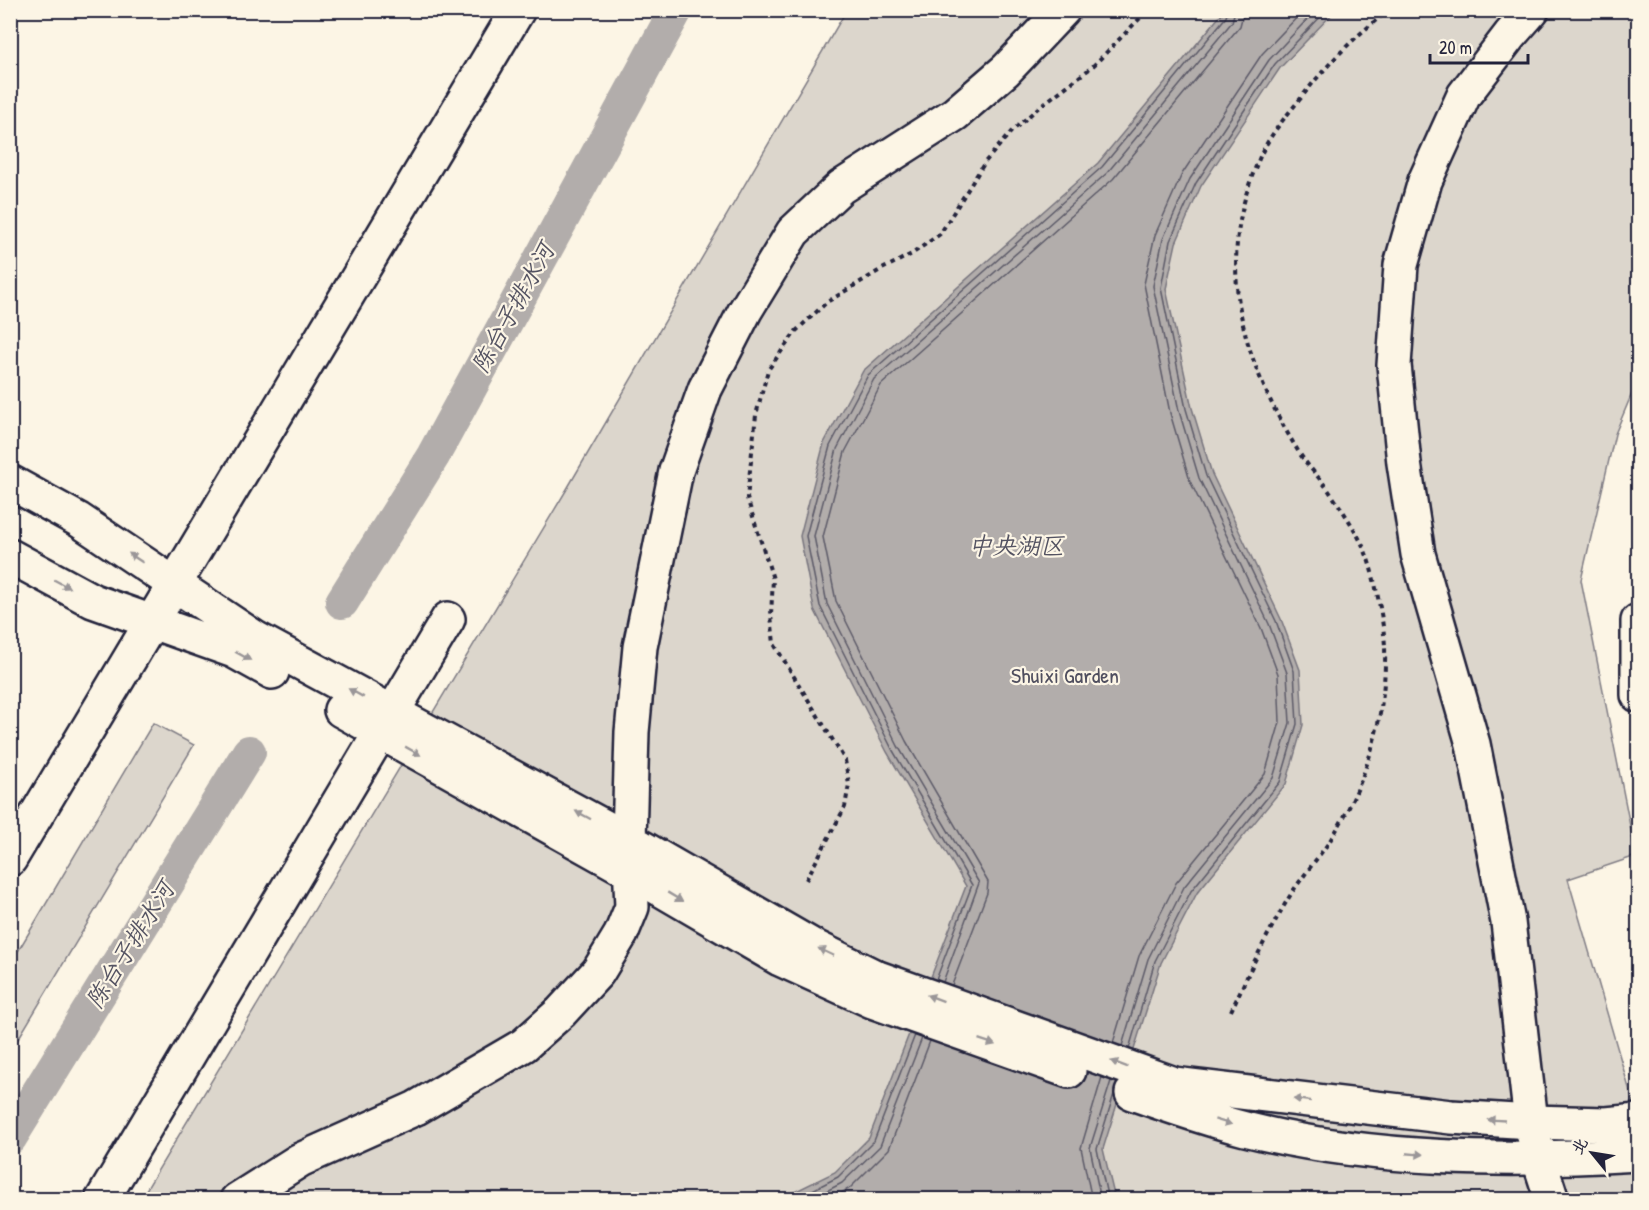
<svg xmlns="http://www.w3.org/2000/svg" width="1649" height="1210" font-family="'Patrick Hand','LXGW WenKai TC',sans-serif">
  <rect width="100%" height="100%" fill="#fcf5e5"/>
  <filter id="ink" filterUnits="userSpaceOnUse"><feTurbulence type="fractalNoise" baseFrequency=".0167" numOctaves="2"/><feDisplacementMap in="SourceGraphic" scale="12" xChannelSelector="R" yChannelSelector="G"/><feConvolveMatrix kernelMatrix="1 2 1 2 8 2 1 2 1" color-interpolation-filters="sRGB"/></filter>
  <g filter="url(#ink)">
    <!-- green -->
    <path fill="#dcd6cc" stroke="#7f7c84" stroke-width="1.5" d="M846 11H1638V379L1615 434 1581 580 1636 856 1568 879 1638 1119V1199L140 1200 567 489Z
      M153 723 194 745 11 1051V963Z"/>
    <!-- water -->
    <path fill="#b2adab" stroke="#78757e" stroke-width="1.5" d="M1224 11H1335L1280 68 1201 186 1176 243 1166 289 1192 408 1212 474 1281 619 1300 670 1303 725 1286 784 1197 893 1161 963 1103 1149 1115 1199 778 1200 835 1172 869 1138 966 886 887 752 814 609 800 536 824 443 863 371 1098 163Z"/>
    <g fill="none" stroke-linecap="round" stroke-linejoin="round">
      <!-- shore -->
      <path stroke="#5c5a68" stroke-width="1.5" d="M936 980 972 885 892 749 820 606 806 536 830 446 868 375 1102 167 1226 17 1228 10
        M943 982 979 883 898 746 827 604 814 536 837 449 874 379 1107 173 1232 22 1235 10
        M952 985 987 893 988 882 906 741 836 601 823 537 845 452 881 385 1113 179 1240 26 1244 10
        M1113 1043 1139 956 1176 883 1265 774 1280 722 1278 674 1261 628 1190 481 1170 413 1144 284 1155 235 1182 174 1262 54 1304 10
        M1122 1046 1148 959 1184 887 1273 778 1290 723 1287 673 1269 624 1199 478 1179 411 1153 286 1163 239 1190 179 1269 60 1316 10
        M1129 1049 1155 961 1191 891 1280 782 1297 724 1294 671 1276 621 1206 476 1186 409 1161 288 1170 241 1196 183 1275 64 1327 10
        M793 1200 838 1177 874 1141 915 1035
        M809 1200 842 1183 880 1146 922 1038
        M829 1200 850 1188 889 1149 930 1041
        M1092 1200 1081 1148 1102 1077
        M1101 1200 1090 1148 1111 1081
        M1108 1200 1097 1149 1114 1094"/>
      <!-- canal -->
      <path stroke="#b2adab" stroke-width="34" d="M342 602 433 456 676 10
        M10 1138 249 752"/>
      <!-- minor casing -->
      <g stroke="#22223b" stroke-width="38">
        <path id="minor" d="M1532 10 1510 35 1464 95 1425 181 1401 265 1394 365 1404 463 1418 554 1473 744 1508 922 1531 1122 1539 1160 1552 1200
          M1638 621V695
          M10 859 518 10
          M102 1200 448 619
          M237 1200 300 1160 416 1108 524 1045 561 1012 598 972 621 934 632 907 629 840 632 732 640 647 676 471 705 389 745 311 793 232 841 187 955 114 1006 70 1063 10"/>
      </g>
      <!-- major casing -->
      <g stroke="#22223b" stroke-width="38">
        <path id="major" d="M10 482 79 520 255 638 629 840 811 945 878 978 1174 1084 1451 1117 1531 1122 1606 1124 1638 1121
          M10 556 93 601 234 651 272 672
          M341 710 631 872 780 959 872 1001 1069 1071
          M1132 1093C1169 1106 1207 1119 1245 1129 1373 1161 1508 1162 1638 1154"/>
      </g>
      <!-- path -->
      <path stroke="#22223b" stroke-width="4" stroke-dasharray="4.5 4.5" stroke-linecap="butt" d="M806 880 845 807 849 784 845 760 774 644 771 615 773 579 747 498 756 415 768 370 796 331 827 302 882 269 912 254 940 234 985 162 1011 132 1038 108 1092 67 1148 10
        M1231 1011C1250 970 1269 929 1293 891 1304 875 1316 860 1327 845 1366 787 1387 716 1385 647 1384 622 1373 564 1361 542 1353 526 1342 509 1331 494 1322 480 1309 468 1300 454 1241 359 1213 264 1259 159 1268 137 1286 116 1301 98 1327 64 1355 36 1389 10"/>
      <!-- minor -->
      <use href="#minor" stroke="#fcf5e5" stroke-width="33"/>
      <!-- major -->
      <use href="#major" stroke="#fcf5e5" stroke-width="33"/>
    </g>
    <!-- one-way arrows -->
    <defs><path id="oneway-solid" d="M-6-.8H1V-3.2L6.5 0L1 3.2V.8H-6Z" transform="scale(1.5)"/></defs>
    <g fill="#9a9698">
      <use href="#oneway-solid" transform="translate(136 558) rotate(-146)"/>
      <use href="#oneway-solid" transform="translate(62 584) rotate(28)"/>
      <use href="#oneway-solid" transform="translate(243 656) rotate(29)"/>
      <use href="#oneway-solid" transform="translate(356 693) rotate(-151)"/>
      <use href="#oneway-solid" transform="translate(413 751) rotate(29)"/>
      <use href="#oneway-solid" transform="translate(583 815) rotate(-152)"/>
      <use href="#oneway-solid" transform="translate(675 897) rotate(31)"/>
      <use href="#oneway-solid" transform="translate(826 952) rotate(-154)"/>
      <use href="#oneway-solid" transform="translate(935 998) rotate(-160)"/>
      <use href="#oneway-solid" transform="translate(987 1042) rotate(19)"/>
      <use href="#oneway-solid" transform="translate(1119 1064) rotate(-160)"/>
      <use href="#oneway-solid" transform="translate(1302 1100) rotate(-174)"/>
      <use href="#oneway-solid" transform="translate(1496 1120) rotate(-177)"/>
      <use href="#oneway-solid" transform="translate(1223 1122) rotate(17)"/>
      <use href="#oneway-solid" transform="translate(1415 1154) rotate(5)"/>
    </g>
  </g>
  <g text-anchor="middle" stroke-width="4.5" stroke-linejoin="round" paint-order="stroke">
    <!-- park labels -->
    <g font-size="22" fill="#504f5f" stroke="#fcf5e5">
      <text x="1065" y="683">Shuixi Garden</text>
    </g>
    <!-- water labels -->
    <g font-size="24" font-style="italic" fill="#545362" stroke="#fcf5e5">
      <text transform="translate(513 308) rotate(-61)" y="8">陈台子排水河</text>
      <text x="1016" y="554">中央湖区</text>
      <text transform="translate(130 945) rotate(-58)" y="8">陈台子排水河</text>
    </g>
  </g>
  <!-- margin -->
  <rect width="1649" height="1210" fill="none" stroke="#fcf5e5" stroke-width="36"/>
  <rect x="18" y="18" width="1613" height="1174" fill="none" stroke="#22223b" stroke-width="2" filter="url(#ink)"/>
  <!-- north arrow -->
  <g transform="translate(1592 1153) rotate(300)" stroke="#fcf5e5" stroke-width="4.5" paint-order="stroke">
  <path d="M0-4.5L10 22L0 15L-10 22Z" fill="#22223b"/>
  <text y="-9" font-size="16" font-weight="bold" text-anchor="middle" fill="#22223b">北</text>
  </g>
  <!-- scale -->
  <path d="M1430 54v9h98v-9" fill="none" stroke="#22223b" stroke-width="3"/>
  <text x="1439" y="54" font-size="18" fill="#22223b" stroke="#fcf5e5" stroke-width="4.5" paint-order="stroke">20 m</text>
</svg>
